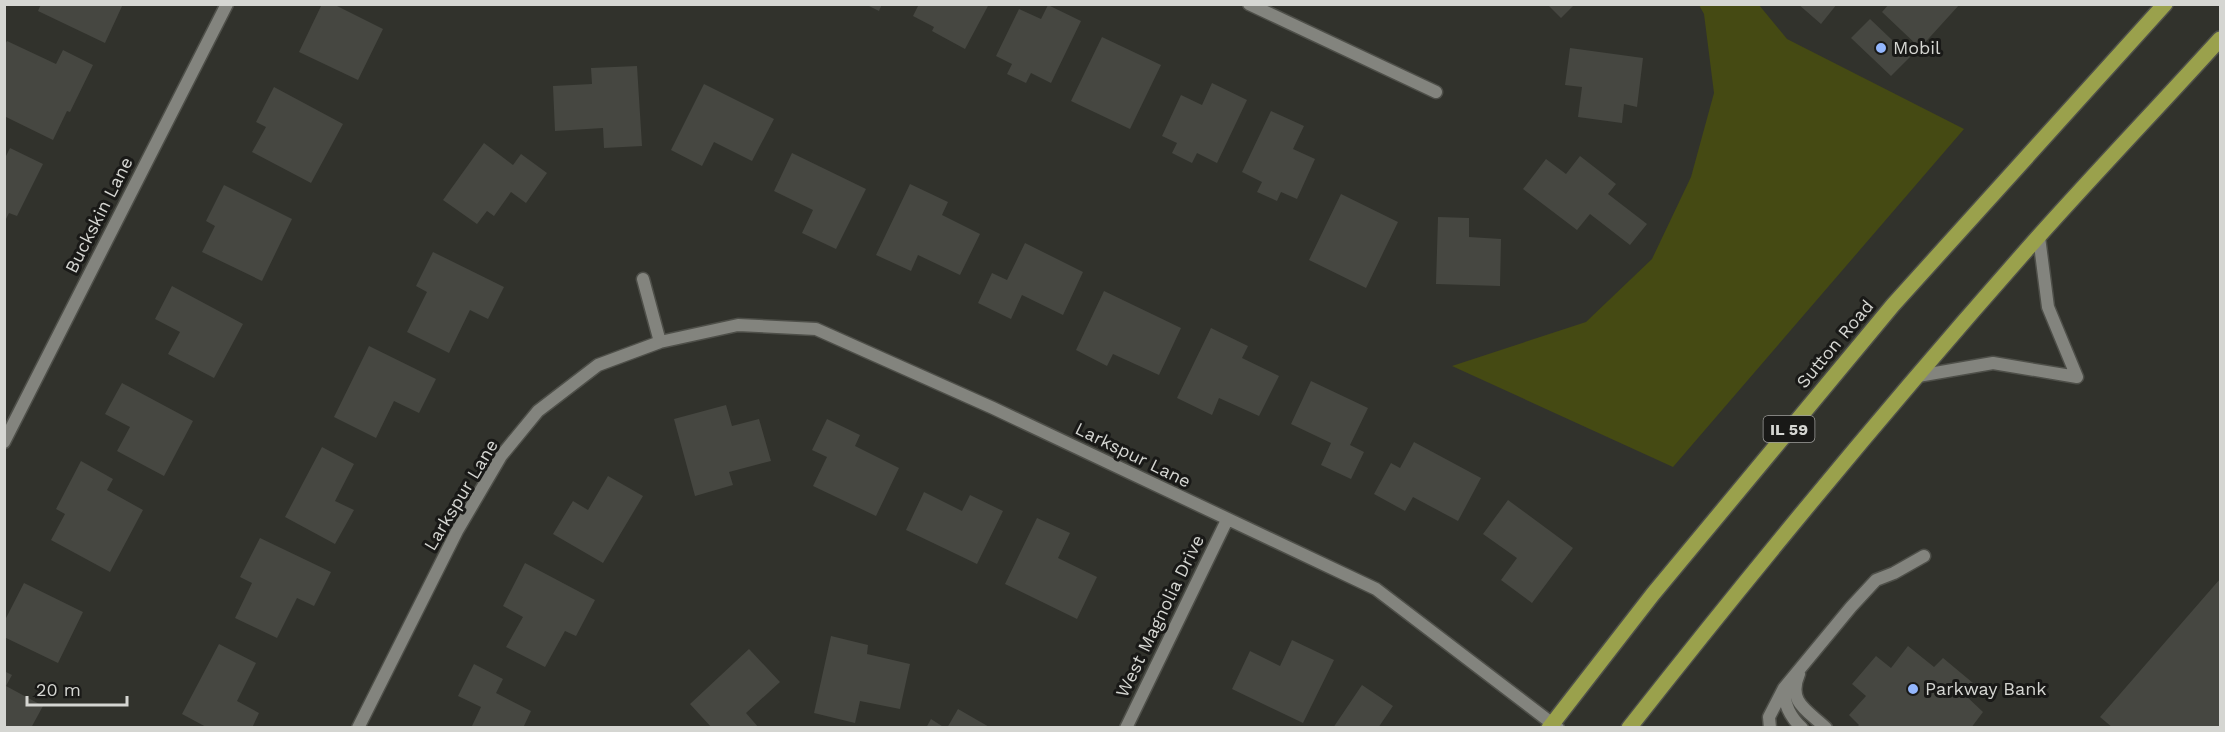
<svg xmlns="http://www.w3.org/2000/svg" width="2225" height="732" font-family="'Work Sans',sans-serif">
  <rect width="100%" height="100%" fill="#31322c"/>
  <!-- green -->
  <path fill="#454a13" d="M1699 5H1759L1787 39 1964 129 1673 467 1452 366 1586 322 1652 259 1691 177 1714 93 1704 14Z"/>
  <!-- building -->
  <path fill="#464741" d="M41 4H123L105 43 38 11Z
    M322 4H333L383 29 358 80 299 52Z
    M865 4H882L879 11Z
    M919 4H989L965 49 932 31 934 27 913 16Z
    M1547 4H1575L1561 18Z
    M1798 4H1837L1821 24Z
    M1889 4H1960L1920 48 1882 12Z
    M1048 5 1081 21 1051 83 1031 73 1026 83 1007 74 1012 64 996 56 1019 9 1041 19Z
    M1870 19 1910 57 1891 76 1851 38Z
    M1102 37 1161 65 1130 129 1071 101Z
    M7 41 56 64 63 50 93 65 70 112 67 111 53 140 4 116V46Z
    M1570 48 1643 58 1637 107 1624 104 1622 123 1578 117 1582 87 1565 85Z
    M637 66 642 146 604 148 603 128 555 131 553 86 592 84 591 68Z
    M1212 83 1247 100 1217 163 1197 153 1192 163 1172 153 1177 143 1162 136 1181 95 1202 105Z
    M704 84 774 119 752 161 714 142 702 166 671 150Z
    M274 87 343 124 311 183 252 152 266 127 256 122Z
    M1271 111 1304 126 1293 149 1315 159 1297 199 1281 192 1277 201 1257 192 1262 182 1242 172Z
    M484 143 513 165 521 154 547 173 526 203 511 192 494 216 487 211 477 224 443 200Z
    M10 148 43 164 17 216 9 213 4 223V160Z
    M792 153 866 189 836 249 802 233 813 210 774 191Z
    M1580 156 1616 184 1608 194 1647 224 1630 245 1590 214 1577 230 1523 189 1546 159 1566 174Z
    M910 184 948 202 942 215 980 234 960 275 918 255 911 271 876 255Z
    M224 185 292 219 262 281 202 252 215 226 206 221Z
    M1341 194 1398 222 1366 288 1309 260Z
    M1438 217 1469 218V237L1501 239 1500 286 1436 284Z
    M1025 243 1083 272 1063 315 1022 295 1011 319 978 303 992 273 1007 280Z
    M433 252 504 287 488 319 470 310 449 353 407 332 427 292 416 286Z
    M172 286 243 324 214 378 168 354 180 332 155 319Z
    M1104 291 1181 328 1159 375 1113 354 1107 366 1076 350Z
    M1211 328 1248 346 1242 358 1279 376 1259 416 1219 398 1212 415 1177 398Z
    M369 346 436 379 419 413 394 401 376 438 334 417Z
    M1311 381 1368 408 1350 445 1364 452 1351 479 1321 465 1331 443 1291 424Z
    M122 383 193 421 164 476 117 451 130 427 105 414Z
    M726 405 732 426 759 419 771 461 729 472 733 485 695 496 674 419Z
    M827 419 860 435 855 446 899 468 876 516 813 486 827 457 812 450Z
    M1414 442 1481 478 1458 521 1413 497 1405 511 1374 494 1391 463 1400 468Z
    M322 447 354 464 335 501 354 510 335 544 285 517Z
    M81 461 113 479 107 490 143 510 110 572 51 540 65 514 56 509Z
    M608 476 643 496 603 563 553 534 573 501 588 510Z
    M924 492 962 511 970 495 1003 511 977 564 906 530Z
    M1508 500 1573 548 1532 603 1501 580 1517 558 1483 534Z
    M1037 518 1070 533 1058 558 1097 577 1077 619 1005 584Z
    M260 538 331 572 314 606 297 598 277 638 235 618 252 583 240 577Z
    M525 563 595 600 576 636 565 631 545 667 506 647 523 617 503 606Z
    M2220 579V728H2113L2100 717Z
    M24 583 83 612 58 663 4 637V622Z
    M831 636 868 645 867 654 910 664 900 709 860 701 855 723 814 713Z
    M1292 640 1334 660 1303 723 1232 689 1250 651 1280 666Z
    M219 644 256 663 237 701 259 713 252 728H208L182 714Z
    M1908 646 1934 667 1943 658 1973 683 1964 694 1983 712 1971 728H1856L1859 725 1849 715 1866 696 1852 684 1876 656 1891 668Z
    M749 649 780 682 746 713 759 728H712L690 704Z
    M474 664 503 679 496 693 531 711 523 728H471L481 707 458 696Z
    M4 671 12 675 6 686 43 706 31 728H4Z
    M1362 685 1393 706 1378 728H1333Z
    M958 709 991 728H947Z
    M931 719 945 728H926Z"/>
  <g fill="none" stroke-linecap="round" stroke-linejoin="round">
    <!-- service casing -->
    <g stroke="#4e4f49" stroke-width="15">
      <path id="service" d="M2039 237 2048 307 2077 377
        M1918 376 1993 363 2077 377
        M1799 674C1787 702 1807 710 1826 728
        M1784 689C1784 705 1790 717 1802 728
        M1770 728 1769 717 1784 688 1851 607 1876 580 1894 573 1924 556"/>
    </g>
    <!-- minor casing -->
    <g stroke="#4e4f49" stroke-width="15">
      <path id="minor" d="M1249 4 1436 92
        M643 279 660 342
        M4 442 227 4
        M358 728 457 531 501 456 538 411 598 365 660 342 738 325 816 329 993 408 1376 589 1558 728
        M1126 728 1227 520"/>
    </g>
    <!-- primary casing -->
    <g stroke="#4e4f49" stroke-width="18">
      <path id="primary" d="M1549 728 1653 594 1893 305 2165 4
        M1629 728C1761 560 1897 396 2038 237 2098 170 2160 105 2220 39"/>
    </g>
    <!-- service -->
    <use href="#service" stroke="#83847e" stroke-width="12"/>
    <!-- minor -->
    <use href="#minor" stroke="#83847e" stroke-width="12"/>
    <!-- primary -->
    <use href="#primary" stroke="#9aa14c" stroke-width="15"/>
  </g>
  <!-- markers -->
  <g fill="#94b7fd" stroke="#191917" stroke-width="2">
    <circle cx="1881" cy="48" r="6"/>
    <circle cx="1913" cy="689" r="6"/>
  </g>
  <g text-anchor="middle" stroke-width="6" stroke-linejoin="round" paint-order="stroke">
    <!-- shield labels -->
    <rect fill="#191917" stroke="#9d9d9a" stroke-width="1.5" x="1763.5" y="416" width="51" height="26" rx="4.5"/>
    <g font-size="16" font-weight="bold" fill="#d5d6d2">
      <text x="1789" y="435">IL 59</text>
    </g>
    <!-- poi labels -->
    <g font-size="18" fill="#d5d6d2" stroke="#191917" text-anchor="start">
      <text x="1893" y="54">Mobil</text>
      <text x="1925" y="695">Parkway Bank</text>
    </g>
    <!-- street labels -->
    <g font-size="18" fill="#d5d6d2" stroke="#191917">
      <text transform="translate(99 215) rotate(-63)" y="6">Buckskin Lane</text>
      <text transform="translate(1835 344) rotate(-50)" y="6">Sutton Road</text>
      <text transform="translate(1133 455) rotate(26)" y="6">Larkspur Lane</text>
      <text transform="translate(461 495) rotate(-59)" y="6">Larkspur Lane</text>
      <text transform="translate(1160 616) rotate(-64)" y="6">West Magnolia Drive</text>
    </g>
  </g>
  <!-- border -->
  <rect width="2225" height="732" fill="none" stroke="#d5d6d2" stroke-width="12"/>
  <!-- scale -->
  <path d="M27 696v9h100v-9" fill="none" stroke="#d5d6d2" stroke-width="3"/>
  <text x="36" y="696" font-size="18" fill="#d5d6d2" stroke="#191917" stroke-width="4.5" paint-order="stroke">20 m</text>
</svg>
